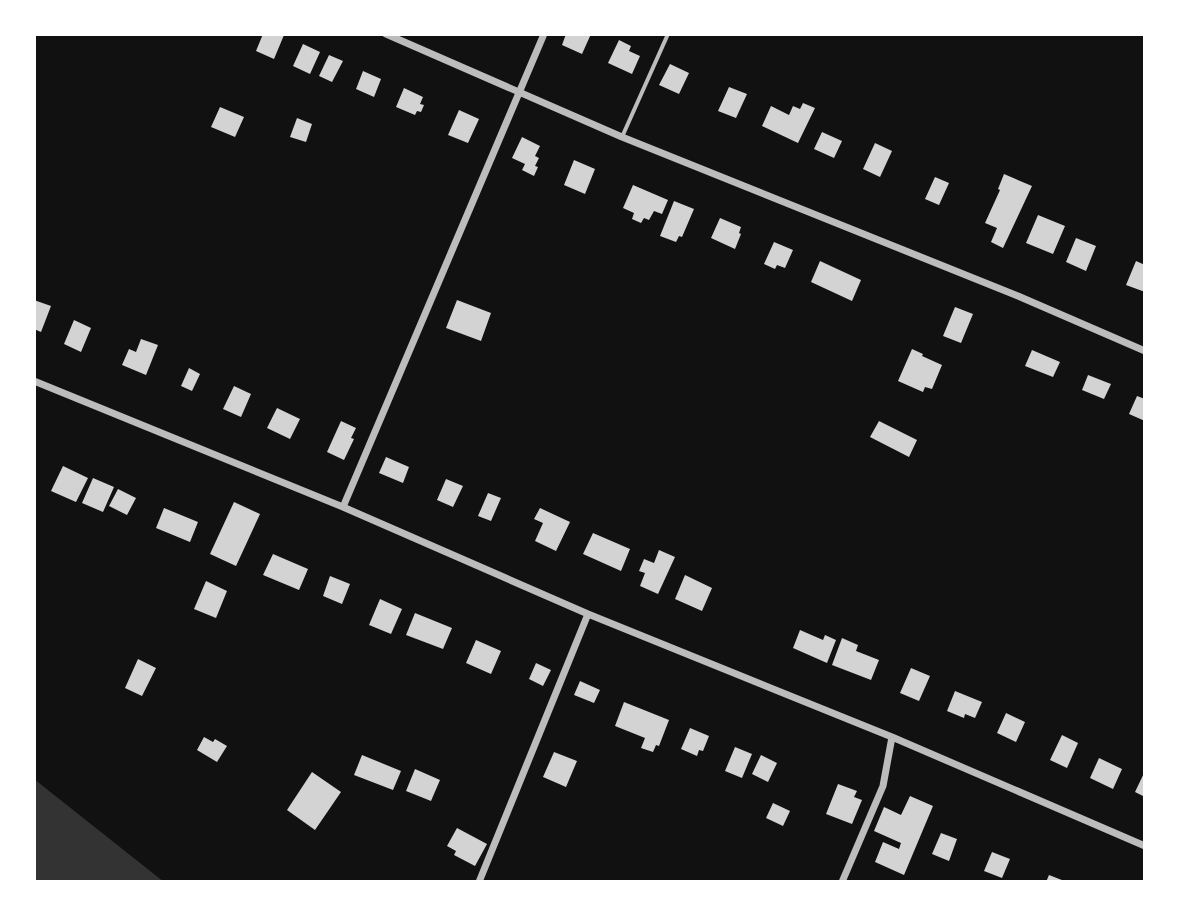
<svg xmlns="http://www.w3.org/2000/svg" width="1179" height="916" font-family="Helvetica,sans-serif">
  <rect width="100%" height="100%" fill="#111"/>
  <!-- water -->
  <path fill="#333" d="M34 779 164 882H34Z"/>
  <!-- building -->
  <path fill="#d3d3d3" d="M263 34 284 35 274 59 256 51Z
    M566 34H591L582 54 562 45Z
    M619 40 631 46 629 51 640 56 632 74 608 63Z
    M303 44 320 52 310 74 293 66Z
    M329 55 343 61 332 82 319 76Z
    M670 64 689 73 679 94 659 85Z
    M363 71 381 79 374 97 356 89Z
    M729 87 747 94 736 118 718 111Z
    M404 88 423 97 420 104 424 105 421 112 417 111 415 115 396 107Z
    M803 103 815 108 798 143 762 126 771 106 789 115 793 106 800 109Z
    M220 107 244 117 235 137 211 127Z
    M459 110 479 119 468 143 448 135Z
    M297 118 312 124 306 142 290 137Z
    M822 132 842 141 834 158 814 149Z
    M522 137 540 146 535 156 539 158 535 166 538 167 534 176 522 170 525 164 512 158Z
    M875 143 892 151 880 177 863 169Z
    M574 160 595 169 585 194 564 185Z
    M1004 174 1032 186 1003 248 991 242 997 228 985 223 1000 190 998 189Z
    M935 177 949 183 939 205 925 199Z
    M633 185 668 200 662 214 654 211 649 220 644 218 641 223 632 219 634 213 623 208Z
    M674 201 694 209 682 237 679 236 676 242 660 236Z
    M1038 215 1065 226 1053 254 1026 243Z
    M720 218 741 227 739 233 741 234 735 249 711 238Z
    M1076 238 1096 246 1086 271 1066 262Z
    M774 242 793 250 785 268 777 265 775 269 764 264Z
    M820 261 861 280 852 301 811 282Z
    M1136 261 1145 265V292L1126 285Z
    M34 300 51 306 41 332 34 329Z
    M457 300 491 313 481 341 446 328Z
    M955 307 973 314 961 343 943 336Z
    M74 320 91 328 81 352 64 344Z
    M141 339 158 345 146 375 122 365 129 349 136 352Z
    M912 349 923 354 922 356 942 365 932 389 925 387 923 392 898 381Z
    M1032 350 1060 362 1053 377 1025 366Z
    M189 368 200 374 192 391 181 386Z
    M1088 375 1111 384 1104 399 1082 390Z
    M234 386 251 394 241 417 223 409Z
    M1137 396 1145 399V421L1129 414Z
    M277 408 300 419 290 439 267 428Z
    M341 421 356 428 351 438 354 439 344 460 327 452Z
    M879 421 917 440 909 457 870 437Z
    M386 457 409 467 403 483 379 473Z
    M63 466 88 478 76 502 51 491Z
    M93 478 114 487 103 512 82 503Z
    M446 479 463 486 453 507 437 500Z
    M118 489 136 498 127 515 109 506Z
    M488 493 501 498 491 521 478 516Z
    M234 502 260 514 236 566 210 554Z
    M164 508 198 522 190 542 156 528Z
    M540 508 570 522 556 551 535 541 543 523 534 519Z
    M593 533 630 549 621 571 583 554Z
    M659 550 675 557 658 594 640 586 645 573 639 571 644 559 654 563Z
    M273 554 308 569 299 590 263 575Z
    M685 575 712 588 702 611 675 599Z
    M330 576 350 584 342 604 323 596Z
    M206 581 227 591 216 618 194 609Z
    M380 599 402 609 391 634 369 625Z
    M415 613 452 628 443 649 406 635Z
    M800 630 823 640 825 635 836 640 827 663 793 648Z
    M842 638 858 645 856 651 879 660 871 680 832 665Z
    M476 640 501 651 491 674 466 663Z
    M138 659 156 668 142 696 125 688Z
    M536 663 551 670 543 686 529 679Z
    M911 668 930 676 919 701 900 693Z
    M580 681 600 690 594 703 574 695Z
    M955 691 982 702 975 718 965 714 964 718 947 711Z
    M624 702 669 720 659 746 656 745 653 752 641 748 645 738 615 726Z
    M1006 713 1025 722 1016 742 997 733Z
    M690 728 709 736 703 751 699 750 697 756 681 749Z
    M1062 735 1078 743 1067 768 1050 760Z
    M204 737 213 742 215 739 227 746 217 762 197 750Z
    M735 747 752 754 742 778 725 771Z
    M554 752 577 761 566 787 543 777Z
    M362 755 401 771 393 790 354 775Z
    M761 755 777 763 768 782 752 774Z
    M1099 758 1122 769 1113 789 1090 778Z
    M415 769 440 780 431 801 406 791Z
    M1145 771V797L1135 792Z
    M312 772 341 792 315 830 287 810Z
    M838 784 857 791 854 797 862 800 852 824 826 814Z
    M910 796 933 806 904 875 875 862 883 842 899 849 901 843 874 831 884 807 901 815Z
    M773 803 790 811 783 826 766 818Z
    M457 828 487 844 475 866 454 855 456 851 447 846Z
    M941 833 957 839 949 861 932 854Z
    M992 852 1010 859 1002 878 984 871Z
    M1049 875 1067 882H1046Z"/>
  <g fill="none" stroke-linecap="round" stroke-linejoin="round">
    <!-- service -->
    <path stroke="#bcbcbc" stroke-width="4" d="M622 137 668 34"/>
    <!-- minor -->
    <path stroke="#bcbcbc" stroke-width="7" d="M386 34 622 137 1018 296 1145 351
      M34 381 343 507 588 614 892 737 1145 846
      M343 507 544 34
      M479 882 588 614
      M842 882 883 786 892 737"/>
  </g>
  <!-- border -->
  <rect width="1179" height="916" fill="none" stroke="#ffffff" stroke-width="72"/>
</svg>
